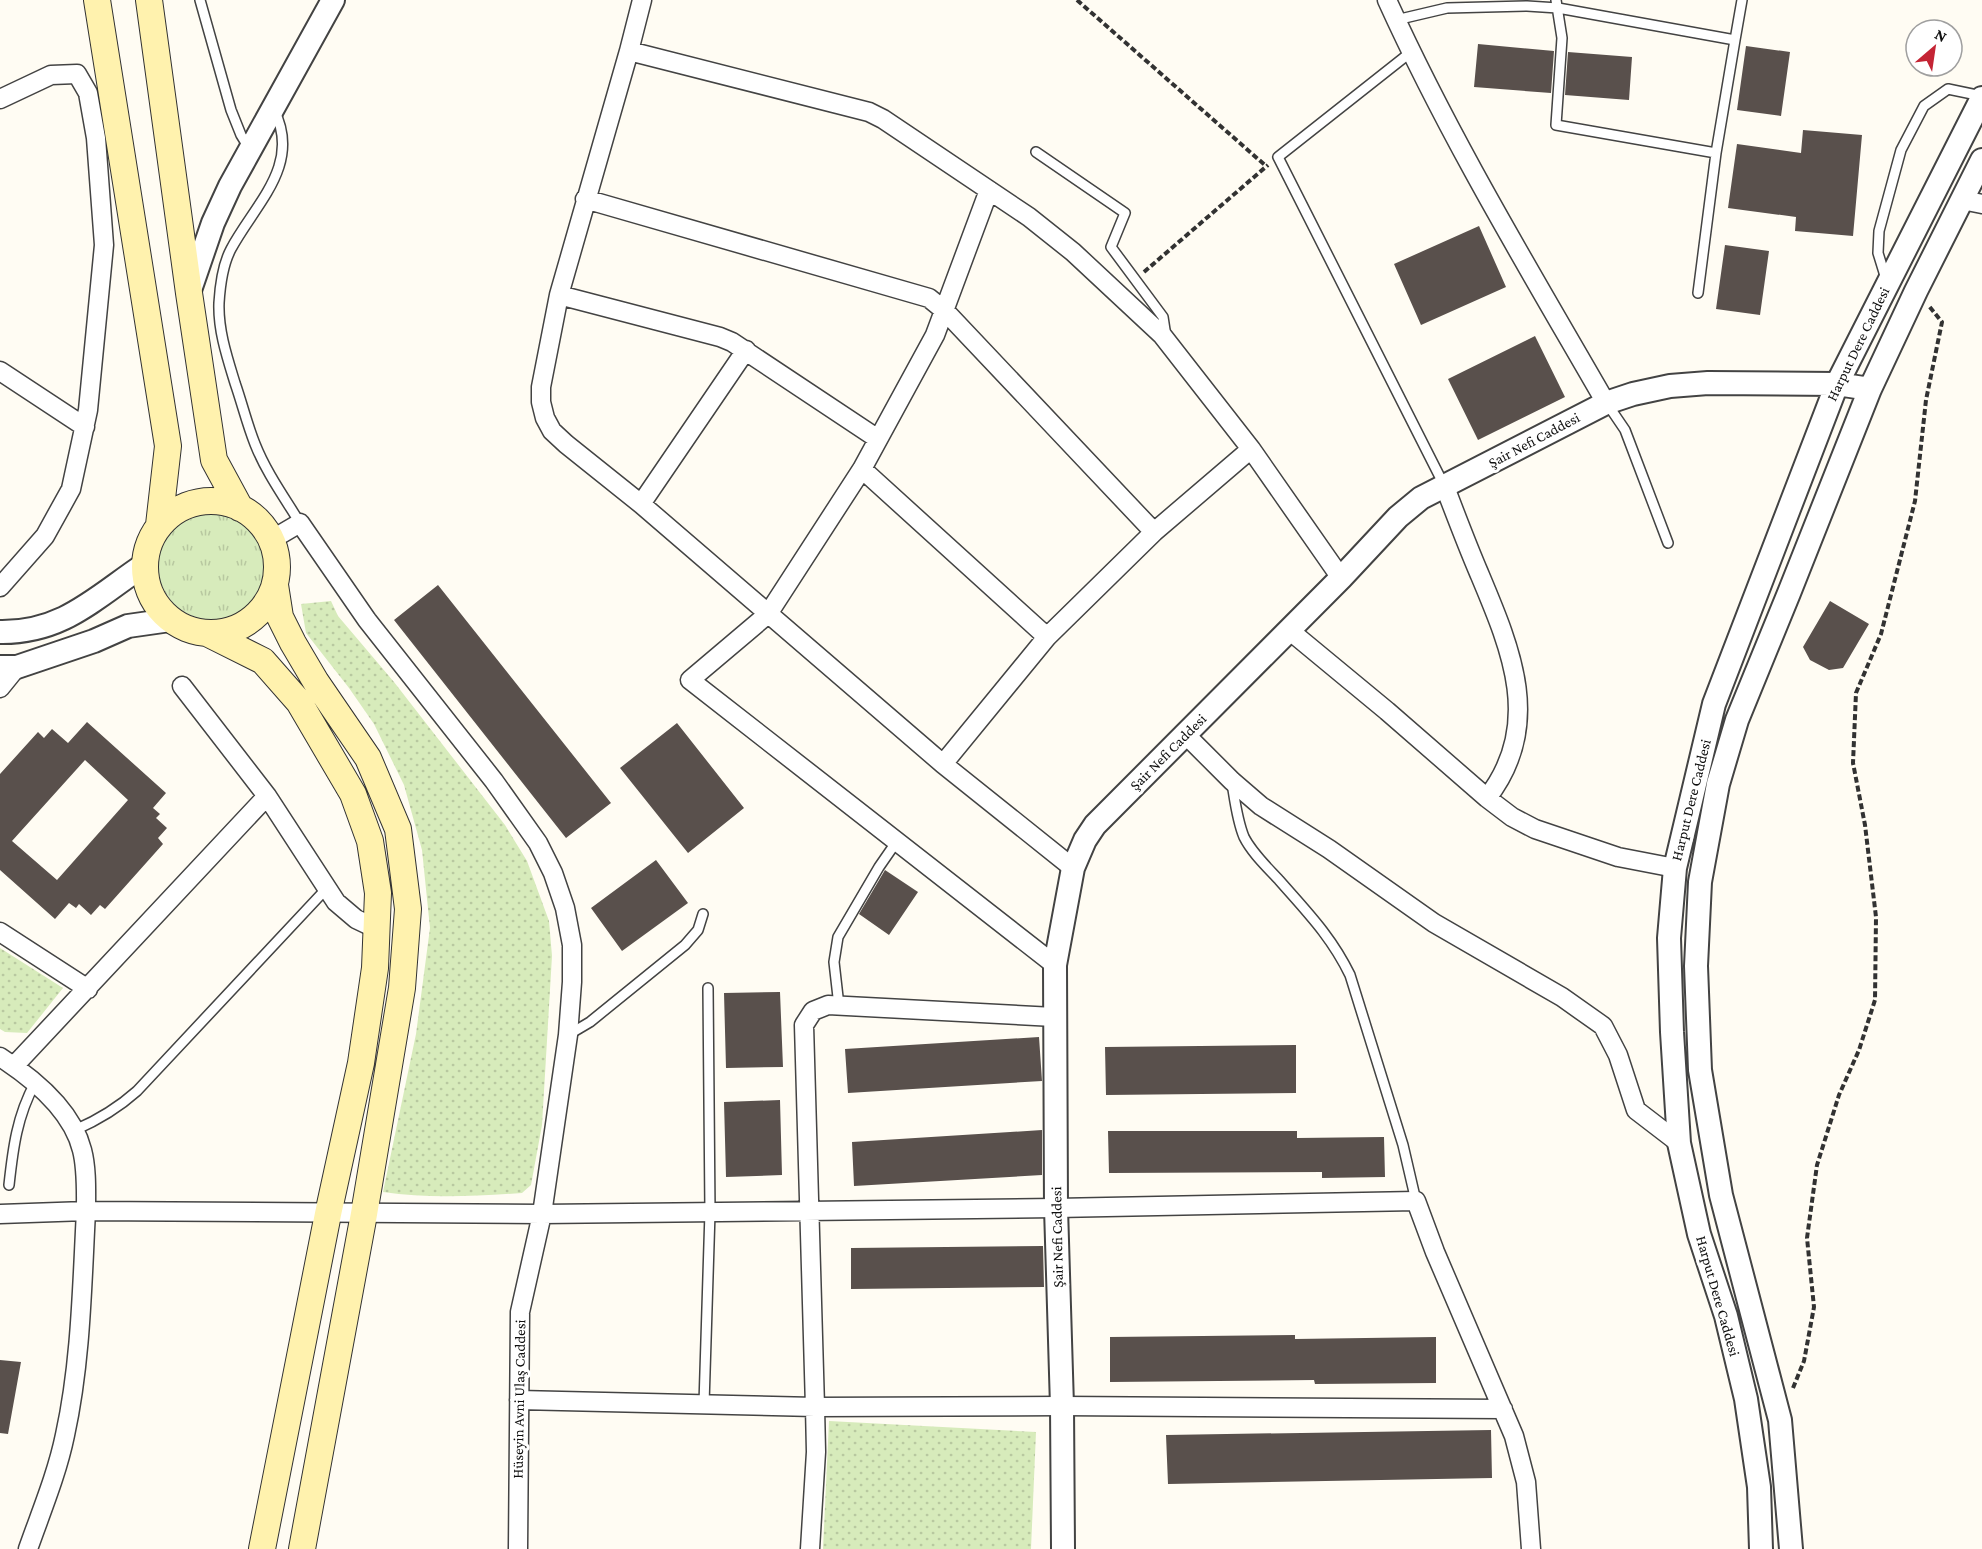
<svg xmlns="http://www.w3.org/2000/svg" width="1982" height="1549" font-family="'Crimson Pro',serif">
  <defs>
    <pattern id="grass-tufts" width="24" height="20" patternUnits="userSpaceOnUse" patternTransform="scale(1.5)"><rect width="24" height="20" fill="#d7ebbb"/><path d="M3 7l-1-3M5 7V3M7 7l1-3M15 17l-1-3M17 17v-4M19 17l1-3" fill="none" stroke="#b8c8a0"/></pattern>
    <pattern id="park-dots" width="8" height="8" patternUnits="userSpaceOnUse" patternTransform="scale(1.5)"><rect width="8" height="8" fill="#d7ebbb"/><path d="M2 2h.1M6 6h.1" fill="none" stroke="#b8c8a0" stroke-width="1.8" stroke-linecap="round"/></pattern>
  </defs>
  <rect width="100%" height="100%" fill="#fffcf3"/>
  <!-- grass -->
  <path fill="url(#grass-tufts)" d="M158 565a55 55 0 1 1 110 0a55 55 0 1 1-110 0Z"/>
  <!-- park -->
  <path fill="url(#park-dots)" d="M331 601 338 616 394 682 505 825 527 861 549 921 552 956 542 1125 531 1185 522 1193C476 1196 429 1199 383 1192L416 1034 430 928 422 850 404 785 374 724 349 688 306 633 301 604Z
    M0 948 63 988 27 1033 5 1032 0 1029Z
    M829 1421 1036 1432 1031 1549H823Z"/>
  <!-- building -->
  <path fill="#59504c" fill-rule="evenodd" d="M1478 44 1554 51 1551 93 1474 87Z
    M1746 46 1790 52 1781 116 1737 110Z
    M1568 52 1632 57 1629 100 1565 95Z
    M1803 130 1862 135 1853 236 1795 231 1796 217 1728 208 1737 144 1801 153Z
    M1479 226 1506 287 1421 325 1394 264Z
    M1725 245 1769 251 1760 315 1716 309Z
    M1535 336 1565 397 1478 440 1448 379Z
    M438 585 611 803 566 838 394 620Z
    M1830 601 1869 624 1843 668 1829 670 1810 660 1803 647Z
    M87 722 166 793 153 808 160 814 156 818 167 828 158 838 163 844 105 909 100 905 91 915 79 904 76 908 69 903 55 919 0 870V774L38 732 44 738 52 729 68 743ZM85 760 128 800 57 880 12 841Z
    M677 723 744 808 688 853 620 768Z
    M656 860 688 903 622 951 591 908Z
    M885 870 918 892 889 935 859 914Z
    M780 992 783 1067 726 1068 724 993Z
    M1039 1037 1042 1081 848 1093 845 1049Z
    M1296 1045V1093L1106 1095 1105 1047Z
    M780 1100 782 1175 726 1177 724 1102Z
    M1042 1130V1175L854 1186 852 1142Z
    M1108 1131H1297V1138L1384 1137 1385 1177 1322 1178V1172L1109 1173Z
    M1043 1246 1044 1287 851 1289V1248Z
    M1295 1335V1339L1436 1337V1383L1315 1384 1314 1380 1110 1382V1337Z
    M0 1360 21 1362 8 1434 0 1433Z
    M1491 1430 1492 1478 1168 1484 1166 1435Z"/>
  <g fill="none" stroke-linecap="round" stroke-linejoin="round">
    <!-- service casing -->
    <g stroke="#434343" stroke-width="12">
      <path id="service" d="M200 0 231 110 241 135 249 148
        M1556 0 1562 38 1556 125 1716 153
        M1396 20 1447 8 1527 6 1558 8 1735 40 1742 0
        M1411 52 1278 157 1444 485
        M274 110C302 165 255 204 231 249 223 264 220 286 219 303 218 330 227 357 235 383 242 403 247 424 255 444 266 472 284 497 300 523
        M1036 152 1125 213 1111 247 1163 317 1165 330 1162 335
        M1886 279 1878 253 1879 231 1901 150 1924 106 1948 89 1982 96
        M1698 293 1716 153 1735 40
        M1608 405 1625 430 1668 543
        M1232 783C1235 801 1237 820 1244 837 1252 853 1267 867 1279 880 1307 912 1331 936 1350 975L1403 1145 1416 1201
        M839 1006 834 962 838 937 879 867 897 841
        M568 1035 590 1022 685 945 698 930 703 914
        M75 1130C98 1120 118 1108 137 1091L327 888
        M9 1185C13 1148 17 1116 35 1083
        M704 1404 710 1212 708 988"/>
    </g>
    <!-- minor casing -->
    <g stroke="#434343" stroke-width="21">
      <path id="minor" d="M1387 0C1450 139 1530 271 1606 403
        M629 51 642 0
        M0 99 51 75 77 74 88 93 96 138 104 245 88 410 71 489 45 536 0 587
        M989 190 935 335 862 469 768 614 690 680 1055 965
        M585 199 929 298 945 311 1154 532
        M1962 200 1982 204
        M559 295 720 337 732 342 878 439
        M0 371 85 427
        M862 469 1047 637 1154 532 1251 449
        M1445 487C1456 516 1467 545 1479 573 1511 649 1544 725 1487 798
        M641 504 746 350
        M271 540 300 523 367 620 494 781 538 843 553 873 565 908 572 945V982L568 1035 542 1214 520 1312 518 1549
        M1289 630 1387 711 1487 798 1512 817 1535 829 1618 857 1675 868
        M182 686 267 796 336 902 356 919 377 929
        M0 688 17 667
        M1186 735 1232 781 1261 806 1329 849 1434 923 1562 997 1603 1026 1618 1055 1636 1110 1679 1143
        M943 764 1047 637
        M1073 868 943 764 641 504 566 444 552 431 545 418 541 402V387L559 295 629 51 869 112 883 119 1029 217 1073 252 1162 335 1251 449 1341 578
        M0 932 88 989
        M0 1057C34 1079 72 1110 82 1150 87 1169 86 1191 86 1211 82 1286 81 1362 65 1435 57 1474 41 1512 28 1549
        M14 1066 267 796
        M0 1214 86 1211 542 1214 1056 1208 1416 1201 1435 1252 1514 1436 1526 1482 1531 1549
        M519 1400 815 1407 1062 1406 1503 1409
        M810 1549 816 1452 815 1407 804 1025 813 1011 828 1005 1054 1017"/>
    </g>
    <!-- tertiary casing -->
    <g stroke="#434343" stroke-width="26">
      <path id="tertiary" d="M189 293 213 223 230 186 333 0
        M0 632C63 633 96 597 144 565
        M0 667H17L94 641 128 626 170 620
        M1063 1549 1062 1406 1056 1208 1055 965 1073 868 1085 840 1095 825 1341 578 1398 517 1421 498 1606 403 1633 394 1670 386 1708 383 1837 384 1870 389
        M1761 1549 1759 1487 1746 1399 1726 1316 1699 1234 1679 1143 1672 1032 1669 938 1675 868 1714 704 1837 384 1982 98
        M1791 1549 1780 1420 1721 1195 1700 1070 1696 966 1700 882 1718 784 1737 720 1789 593 1870 389 1916 291 1982 160"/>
    </g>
    <!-- secondary casing -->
    <g stroke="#323232" stroke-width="28">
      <path id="secondary" d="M97 0 168 446 159 525
        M149 0 189 293 214 460 240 508
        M145 567a66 66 0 1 1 132 0a66 66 0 1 1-132 0Z
        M275 585 280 617 293 643 316 682 368 758 398 829 408 909 402 988 364 1214 302 1549
        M209 634 263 661 299 702 353 794 370 841 378 893 375 968 361 1063 328 1214 262 1549"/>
    </g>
    <!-- path -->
    <path stroke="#323232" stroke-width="4" stroke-dasharray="6 3" stroke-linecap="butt" d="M1077 0 1266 166
      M1144 272 1268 165
      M1793 1388 1804 1361 1814 1307 1807 1238 1817 1165 1839 1095 1859 1050 1875 1000 1876 917 1865 825 1853 763 1856 693 1881 634 1915 501 1926 400 1942 322 1929 306"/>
    <!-- service -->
    <use href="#service" stroke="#fff" stroke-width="9"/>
    <!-- minor -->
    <use href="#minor" stroke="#fff" stroke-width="18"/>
    <!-- tertiary -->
    <use href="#tertiary" stroke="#fff" stroke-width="22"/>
    <!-- secondary -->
    <use href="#secondary" stroke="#fff2ae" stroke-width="26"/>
  </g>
  <g text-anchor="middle" stroke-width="6" stroke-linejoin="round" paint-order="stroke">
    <!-- street labels -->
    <g font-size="15" fill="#101010" stroke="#fff">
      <text transform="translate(1858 344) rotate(-64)" y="5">Harput Dere Caddesi</text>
      <text transform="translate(1534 440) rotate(-28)" y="5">Şair Nefi Caddesi</text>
      <text transform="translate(1168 752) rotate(-45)" y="5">Şair Nefi Caddesi</text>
      <text transform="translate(1691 800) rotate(-76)" y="5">Harput Dere Caddesi</text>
      <text transform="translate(1057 1237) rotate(-91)" y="5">Şair Nefi Caddesi</text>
      <text transform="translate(1718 1296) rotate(74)" y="5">Harput Dere Caddesi</text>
      <text transform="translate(519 1399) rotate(-89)" y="5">Hüseyin Avni Ulaş Caddesi</text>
    </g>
  </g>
  <!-- north arrow -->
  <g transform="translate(1934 48) rotate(29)"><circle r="28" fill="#ffffff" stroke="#9f9f9f" stroke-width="1.5"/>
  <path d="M0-4.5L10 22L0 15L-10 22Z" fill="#c42434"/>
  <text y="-9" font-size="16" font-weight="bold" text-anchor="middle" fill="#101010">N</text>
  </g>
</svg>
